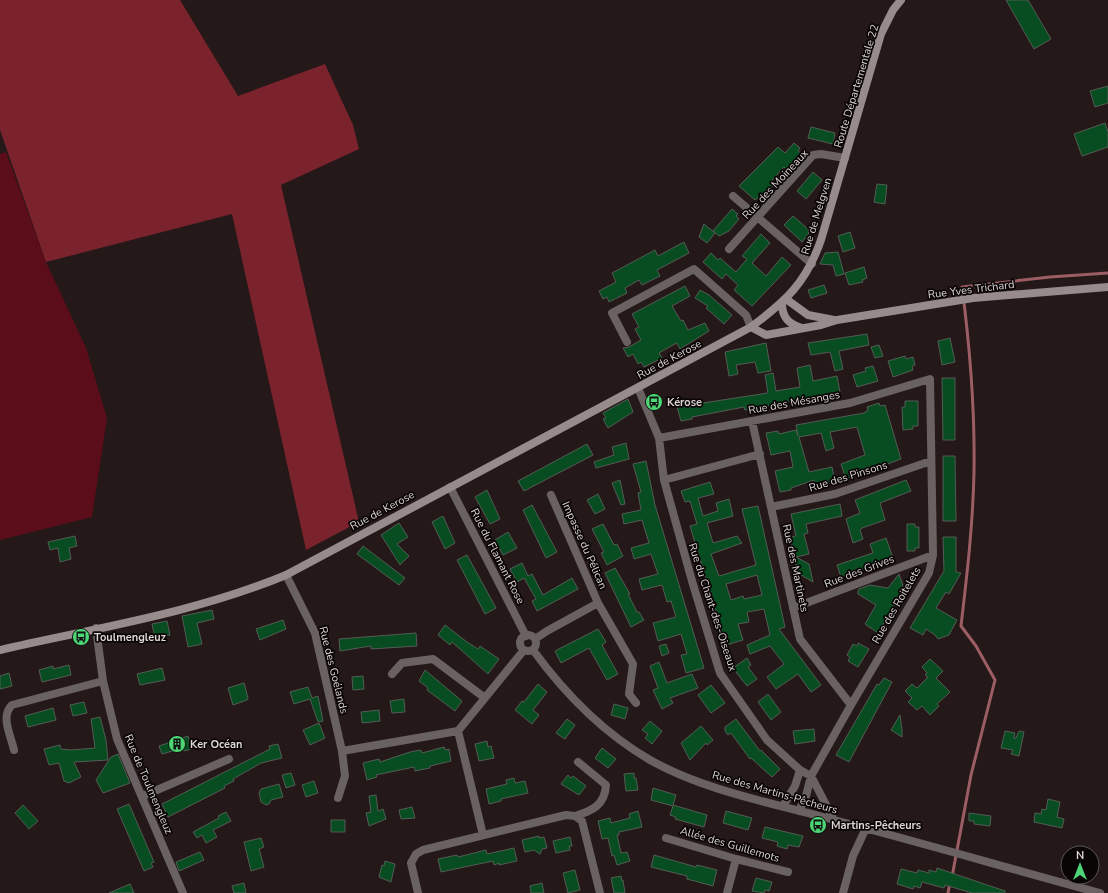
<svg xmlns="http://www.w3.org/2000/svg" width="1108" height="893" font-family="'Nunito Sans',sans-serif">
  <rect width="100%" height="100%" fill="#251818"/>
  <!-- green -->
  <path fill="#5c0d1a" d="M6 152 46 262 86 348 107 418 92 517 0 540V154Z"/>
  <!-- forest -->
  <path fill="#7a232d" d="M0 0H180L238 96 325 64 353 125 359 149 281 185 359 522 306 550 232 214 46 262 0 130Z"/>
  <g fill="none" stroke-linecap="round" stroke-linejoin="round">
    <!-- stream -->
    <path stroke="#9c5d64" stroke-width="3" d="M952 877 971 775 995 680 976 646 961 626C967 575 973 524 974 472 975 410 970 348 962 287L1050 277 1108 273
      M948 893 950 882"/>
  </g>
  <!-- building -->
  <path fill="#084c21" stroke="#525d54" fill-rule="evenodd" d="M1006 0H1028L1051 39 1034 49Z
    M1108 86V103L1095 107 1090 91Z
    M1105 123 1108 132V147L1082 156 1074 134Z
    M811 127 835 133 833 144 808 138Z
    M794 143 800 148 798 151 802 154 787 170 784 167 773 179 772 181 775 184 760 201 757 198 755 200 739 186 778 147 785 153Z
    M813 172 822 180 806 199 797 191Z
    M877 184 887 185 885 204 874 202Z
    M732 209 738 214 736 216 739 219 729 231 719 236 713 231Z
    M793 216 809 230 808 232 809 233 802 242 784 225Z
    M704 224 715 233 707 243 699 237Z
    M850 232 855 248 843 252 838 236Z
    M761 234 770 243 752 263 766 276 782 257 791 265 752 306 734 290 738 285 726 274 722 279 703 262 711 253 718 260 720 258 736 272 747 259 742 256Z
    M684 242 689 253 657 270 660 276 642 285 639 280 625 288 627 293 609 302 607 297 603 299 599 291 616 282 612 273 655 250 658 256Z
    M838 252 844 274 836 276 833 265 820 264 825 253Z
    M864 267 867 278 862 280 863 282 849 285 845 273Z
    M824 285 827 293 811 298 808 290Z
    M685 286 690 296 672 306 681 321 683 320 688 330 705 323 709 331 680 349 677 343 673 345 659 353 662 358 644 367 641 362 638 364 633 354 628 357 623 348 629 347 641 340 635 329 639 327 632 314Z
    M700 290 709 295 732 315 724 324 706 308 708 306 695 298Z
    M867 334 869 345 839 351 843 369 835 371 830 352 811 355 808 343Z
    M950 338 955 362 942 365 938 341Z
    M766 343 771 371 758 373 755 362 736 365 738 374 729 376 725 352Z
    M879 345 883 356 875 358 871 347Z
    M905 356 906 359 913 357 915 365 912 366 913 370 893 377 888 361Z
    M810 365 813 381 837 376 840 392 745 410 744 407 692 417V419L681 421 677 407 768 393 765 375 773 373 776 391 800 387 797 368Z
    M873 366 878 381 857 387 853 375 866 371 865 368Z
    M942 378H955V440H943Z
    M628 399 633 412 608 428 603 419 606 418 603 413Z
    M905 401H918V426H913V429L903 430 902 407H905Z
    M879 403 880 406 885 405 901 459 846 479 841 464 865 455 857 427 830 432 834 448 826 451 821 433 799 437 809 472 832 467 835 482 815 487 814 480 791 488V490L780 492 775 471 793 467 790 451 771 455 766 433 778 431 779 434 796 430 798 436 796 425 864 413 868 410 867 407Z
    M626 443 629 459 596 468 594 462 614 455 612 447Z
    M587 444 593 455 524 491 518 481Z
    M943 456H955L956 521H943Z
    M646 461 655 505 704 668 686 673 681 655 687 654 681 634 658 641 653 623 676 617 671 601 667 602 662 585 642 590 639 579 658 574 651 554 634 559 631 548 649 543 642 520 624 524 622 514 641 510 638 493 641 492 633 464Z
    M620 480 625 504 621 505 612 483Z
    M906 480 911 491 880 503 885 520 862 528 860 530 863 539 853 543 846 519 860 513 855 500Z
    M710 482 714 494 698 498 703 516 718 511 716 503 729 499 733 516 707 523 713 543 737 536 742 543 711 554 719 576 756 565 742 509 758 506 785 627 779 629 821 685 811 692 798 674 776 689 767 677 784 664 770 646 750 654 747 645 770 635 764 609 747 612 749 622 738 624 743 640 726 645 690 526 697 524 690 501 685 502 681 491ZM757 575 762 595 744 599 743 596 731 600 726 584Z
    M487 490 500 519 490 524 475 497Z
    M598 494 605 509 595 514 587 500Z
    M840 504 842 516 806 524 808 533 804 534 809 554 796 557 809 564 813 582 798 573 790 537 796 536 791 514Z
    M532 505 557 552 546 558 523 510Z
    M443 516 455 543 445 549 432 522Z
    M399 523 408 537 397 544 409 556 400 565 381 535Z
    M603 524 614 545 617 544 623 556 607 565 601 553 604 552 592 529Z
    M907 524H915V527H919V548H915V551H907Z
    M508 532 517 548 503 555 495 540Z
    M75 536 77 546 69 548 71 559 60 562 58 548 50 550 48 542Z
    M943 537H956V572L961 573 949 594 946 592 936 608 957 620 949 635 938 639 935 635 926 629 923 635 910 628 944 571Z
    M886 538 893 558 841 577 837 565 873 553 870 544Z
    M363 546 405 578 399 585 357 554Z
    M467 555 496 608 485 614 457 560Z
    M522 563 528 576 532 574 543 595 572 578 578 589 537 611 532 601 536 599 524 578 517 582 510 569Z
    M615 568 630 594H628L637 612H639L644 620 631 627 605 573Z
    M899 574 904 589 878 633 865 624 876 605 858 594V591L859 589 870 585 888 588Z
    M212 610 214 619 197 623 202 644 188 647 182 616Z
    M283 620 286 629 260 640 256 629Z
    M167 621 170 635 155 638 152 624Z
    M445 625 467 642 478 649 480 646 499 659 488 674 452 642 450 645 438 635Z
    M598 629 606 642 602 645 618 674 607 680 589 648 561 663 555 651Z
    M416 633 417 646 371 649V646L340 651 339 639Z
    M858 643 869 649 858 667 848 661 850 657 847 655 853 644 857 646Z
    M666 644 669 653 662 656 659 646Z
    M747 658 751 665 748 667 757 679 747 686 733 668Z
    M930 659 943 671 936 678 950 692 937 704 939 706 930 715 922 706 917 710 908 702 912 698 905 691 912 684 917 688 928 677 925 675 927 673 922 667Z
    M659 662 667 683 692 674 698 688 670 698 673 703 662 709 653 690 658 688 650 666Z
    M69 665 71 675 42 682 39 670 53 666V669Z
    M162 668 165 680 140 685 137 674Z
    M425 670 462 701 455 711 427 690 428 688 419 681Z
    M9 673 12 686 0 689V676Z
    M363 676 364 689 353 690 352 677Z
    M884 678 892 682 849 762 836 755 877 684 879 685Z
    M244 683 248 698 247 700 233 705 228 688Z
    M538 684 547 692 533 710 539 715 532 724 515 710 522 701 524 702Z
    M711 685 725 703 711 713 698 695Z
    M308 687 312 698 318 696 323 721 318 722 310 699 294 704 290 692Z
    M768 694 781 712 771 720 758 702Z
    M404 699 405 712 392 713 390 701Z
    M84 702 87 713 73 716 70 705Z
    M614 704 628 708 625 719 611 715Z
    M53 708 56 720 28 727 25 716Z
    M379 710 380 721 362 723 361 712Z
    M900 715 902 730V737L891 730Z
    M100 717 106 740 108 760 74 762 81 777 69 783 64 781 59 763 49 765 44 749 60 745 61 749 71 750 95 748 91 719Z
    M567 719 575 725 565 739 556 733Z
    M736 719 760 751 761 750 780 769 772 777 751 758 750 759 731 733 728 735 725 731V727Z
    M650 721 662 731 652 744 645 738 648 734 642 730Z
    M319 723 325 738 310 745 303 730Z
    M701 726 713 740 707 745 706 743 690 760 681 743Z
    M814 729 815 741 795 744 793 731Z
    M1005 731 1015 733 1014 738H1016L1019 731 1024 732 1019 756 1011 754 1013 750 1001 748Z
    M188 736 192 749 184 751 183 748 162 754 159 746Z
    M487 741 488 747 491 746 494 758 479 761 475 744Z
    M278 744 282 758 261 763 233 779 234 781 224 786 225 788 168 817 162 804 270 749 269 746Z
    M444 747 445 750 449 749 451 761 430 766V768L415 771 414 767 376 775 377 777 367 780 363 763 379 759 380 762 410 752 421 750 422 753Z
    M602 748 616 759 608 768 595 758Z
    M118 754 130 783 103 793 96 780 111 757Z
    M291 773 295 785 286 788 282 775Z
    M634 773V778H636L638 790 626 791 624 774Z
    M568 775 571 778 573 776 586 786 579 795 561 784Z
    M514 778 515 783 525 781 528 793 501 799V801L489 804 486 789 507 784 506 780Z
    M314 781 318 793 306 797 302 785Z
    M279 784 283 797 271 800 269 804 266 805 261 802 259 793 261 789Z
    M653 788 676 795 673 805 707 815 704 827 675 819 676 817 670 815 673 806 651 800Z
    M376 795 378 811 383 809 386 819 369 826 366 813 371 812 369 796Z
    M1048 799 1060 802 1057 817 1064 819 1062 828 1034 822 1035 813 1041 814 1042 809 1046 810Z
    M129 804 154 862 151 863 153 867 144 871 117 809Z
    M23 805 38 821 29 829 15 813Z
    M412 807 415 818 401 819 399 810Z
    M638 811 642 827 619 832V835H617L621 853 627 852 630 861 617 865 614 855 612 856 608 838 602 839 598 821 610 818 611 823 630 818 629 814Z
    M726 811 752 818 748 830 723 823Z
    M226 812 231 821 213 830 217 837 206 843 202 835 197 838 193 832 219 818 218 816Z
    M969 813 991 816 990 826 974 824V821H969Z
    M331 820H345V832H331Z
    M765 827 803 836 799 847 788 845 787 849 777 846 778 842 762 838Z
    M539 836V838L544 837 547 848 542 849 540 854 534 850 525 852 522 840Z
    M570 837 572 846H569L570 850 556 853 553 841Z
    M261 838 264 847 259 849 264 867 251 871 244 842Z
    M514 848 517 861 499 865V863L494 865 493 861 441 872 438 859 457 855 458 857 486 850 487 854Z
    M200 852 204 860 179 871 176 862Z
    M654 855 696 867 697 865 717 870 713 886 687 879V876L651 867Z
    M385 861 395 864 391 882 379 877 382 865 384 866Z
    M937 868 1005 891V893H972L945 885 944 888 922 882 920 888 914 886 913 889 897 884 901 869 917 873 918 870 929 873V870L936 872Z
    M575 870 580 890 568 893 563 873Z
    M621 876 622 881 623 880 625 893H614L611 878Z
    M756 878 772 882 769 891 765 890 764 893 752 891Z
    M244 883 246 893H234L232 886Z
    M542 883 544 893H531L530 886Z
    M130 884 134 893H109Z"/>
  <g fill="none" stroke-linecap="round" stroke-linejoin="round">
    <!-- street -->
    <path stroke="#6a6262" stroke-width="8" d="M733 196 812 264
      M729 249 813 155 821 154 845 158
      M627 342 612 313 694 269 746 315 751 327
      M638 388 659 438 664 480 692 581 720 673 767 740 800 770 811 776 834 820
      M752 421 800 639 851 705
      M659 438 850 403 930 379 933 555 929 573 851 705 811 776 806 796 799 811
      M664 480 760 454
      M450 487 526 636
      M551 495 598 603
      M771 507 835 494 931 461
      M286 575 315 633 342 751 345 776 338 798
      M793 608 933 555
      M96 628 103 681 117 739 183 893
      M520 643a8 8 0 1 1 16 0a8 8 0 1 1-16 0Z
      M535 639 547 631 598 603 633 664 629 694 636 703
      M533 650C565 694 602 732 650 760 705 791 773 803 834 820 923 843 1011 869 1100 893
      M392 674 402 663 433 659 485 698
      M458 731 483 835
      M14 750C11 736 0 716 12 705L103 681
      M342 751 458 731 524 650
      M143 796 229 759
      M783 806 795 786 800 770
      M575 816C592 811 605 805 606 785L578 762
      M666 838 736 859 788 872
      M418 893 411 863 416 854 423 850 566 815 575 816 582 821 600 893
      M727 893 736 859
      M843 893 853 856 866 828"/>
    <!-- secondary -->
    <path stroke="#978b8b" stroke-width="8" d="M786 299 808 315 834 320
      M782 303C782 318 789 324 802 328
      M751 327 766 335 821 325 837 320 973 298 1108 287
      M0 650C96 628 195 613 286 575L751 327C786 301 806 283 821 240L881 34 893 10 901 0"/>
  </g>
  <!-- icons -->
  <defs>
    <g id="bus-disc" transform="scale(0.9)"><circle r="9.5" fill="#4dd676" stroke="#0a0505"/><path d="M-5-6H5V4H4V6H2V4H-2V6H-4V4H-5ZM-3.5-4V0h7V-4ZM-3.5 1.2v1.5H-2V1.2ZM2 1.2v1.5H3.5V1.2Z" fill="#111"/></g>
    <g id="building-disc" transform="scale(0.9)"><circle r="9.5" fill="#4dd676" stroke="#0a0505"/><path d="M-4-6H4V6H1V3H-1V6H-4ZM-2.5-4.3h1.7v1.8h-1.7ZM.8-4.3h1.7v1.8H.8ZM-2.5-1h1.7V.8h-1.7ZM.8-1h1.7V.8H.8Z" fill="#111"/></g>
  </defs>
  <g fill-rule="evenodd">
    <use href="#bus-disc" x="654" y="402"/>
    <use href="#bus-disc" x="81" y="637"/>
    <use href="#building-disc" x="177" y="744"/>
    <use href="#bus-disc" x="818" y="825"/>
  </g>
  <g text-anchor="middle" stroke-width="3.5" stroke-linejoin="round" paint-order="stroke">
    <!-- street labels -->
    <g font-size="11" fill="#ded5d5" stroke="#0a0505">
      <text transform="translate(856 86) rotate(-73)" y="4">Route Départementale 22</text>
      <text transform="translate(775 184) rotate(-47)" y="4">Rue des Moineaux</text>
      <text transform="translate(816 216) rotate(-73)" y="4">Rue de Melgven</text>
      <text transform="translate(971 289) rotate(-7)" y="4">Rue Yves Trichard</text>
      <text transform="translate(669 359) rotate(-28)" y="4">Rue de Kerose</text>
      <text transform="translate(794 402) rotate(-10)" y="4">Rue des Mésanges</text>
      <text transform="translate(848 476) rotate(-17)" y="4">Rue des Pinsons</text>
      <text transform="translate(382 510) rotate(-28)" y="4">Rue de Kerose</text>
      <text transform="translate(585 545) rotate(66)" y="4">Impasse du Pélican</text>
      <text transform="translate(498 556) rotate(63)" y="4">Rue du Flamant Rose</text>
      <text transform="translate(796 568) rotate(78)" y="4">Rue des Martinets</text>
      <text transform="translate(859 571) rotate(-21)" y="4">Rue des Grives</text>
      <text transform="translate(896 605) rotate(-60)" y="4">Rue des Roitelets</text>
      <text transform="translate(713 607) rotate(72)" y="4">Rue du Chant-des-Oiseaux</text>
      <text transform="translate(334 670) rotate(76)" y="4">Rue des Goélands</text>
      <text transform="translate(149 784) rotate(67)" y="4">Rue de Toulmengleuz</text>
      <text transform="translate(775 792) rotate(16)" y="4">Rue des Martins-Pêcheurs</text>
      <text transform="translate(730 844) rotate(16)" y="4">Allée des Guillemots</text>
    </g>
    <!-- poi labels -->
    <g font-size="11" font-weight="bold" fill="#ded5d5" stroke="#0a0505" text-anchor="start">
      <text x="667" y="406">Kérose</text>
      <text x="94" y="641">Toulmengleuz</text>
      <text x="190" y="748">Ker Océan</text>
      <text x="831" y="829">Martins-Pêcheurs</text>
    </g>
  </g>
  <!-- north arrow -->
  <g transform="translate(1080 865)"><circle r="19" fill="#0a0505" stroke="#5f5858"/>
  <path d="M0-3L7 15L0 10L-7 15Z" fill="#4dd676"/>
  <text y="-6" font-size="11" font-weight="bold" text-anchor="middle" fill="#ded5d5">N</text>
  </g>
</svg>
